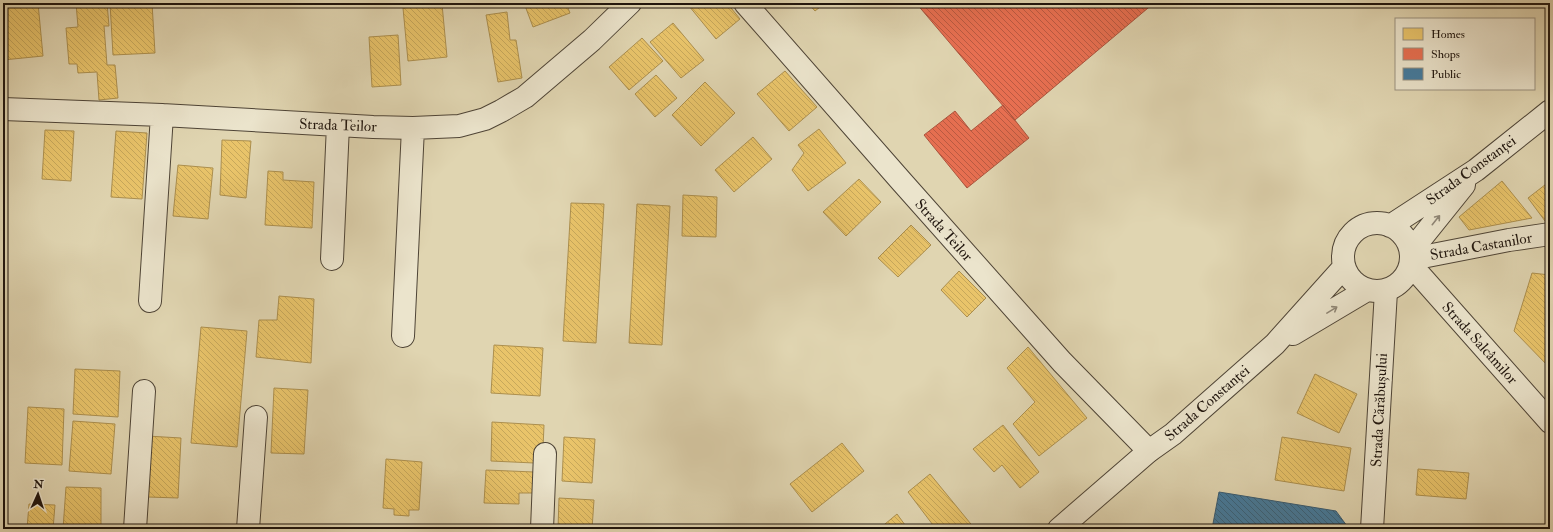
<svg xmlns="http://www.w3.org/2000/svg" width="1553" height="532" font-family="'IM FELL Double Pica',serif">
  <defs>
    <pattern id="homes-back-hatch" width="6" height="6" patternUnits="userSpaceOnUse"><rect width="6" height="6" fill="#e9c46a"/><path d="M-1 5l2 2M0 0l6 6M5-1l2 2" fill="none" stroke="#c7a85b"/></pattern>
    <pattern id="shops-back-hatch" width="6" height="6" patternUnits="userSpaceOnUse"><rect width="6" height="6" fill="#e76f51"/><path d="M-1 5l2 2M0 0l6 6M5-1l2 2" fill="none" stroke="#bb5a42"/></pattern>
    <pattern id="public-back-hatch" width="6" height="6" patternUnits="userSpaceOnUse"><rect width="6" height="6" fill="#457b9d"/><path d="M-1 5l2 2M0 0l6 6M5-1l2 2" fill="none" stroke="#39647e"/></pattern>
  </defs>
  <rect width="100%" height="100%" fill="#e0d5b1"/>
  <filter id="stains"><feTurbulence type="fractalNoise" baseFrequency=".005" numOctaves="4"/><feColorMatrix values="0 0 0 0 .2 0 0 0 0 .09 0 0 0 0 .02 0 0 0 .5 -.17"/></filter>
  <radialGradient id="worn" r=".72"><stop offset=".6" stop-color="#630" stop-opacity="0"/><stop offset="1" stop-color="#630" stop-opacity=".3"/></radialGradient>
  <!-- homes -->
  <path fill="url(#homes-back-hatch)" stroke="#ac8f4e" d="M3 3H38L43 56 3 60Z
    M76 3H107L109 26H104L107 65H115L118 98 99 100 97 72 78 73 77 64H69L66 28 78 27Z
    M110 3H152L155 53 113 55Z
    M524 3H566L570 13 533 27Z
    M693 3H727L740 19 716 39 689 6Z
    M808 3H825L815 11Z
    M442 4 447 57 408 61 403 8Z
    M507 12 510 40H516L522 78 498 82 486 15Z
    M673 23 704 60 681 78 650 42Z
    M398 35 401 85 372 87 369 37Z
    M642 38 663 61 629 90 609 67Z
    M785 71 817 107 789 131 757 94Z
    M656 75 677 98 655 117 635 94Z
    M705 82 735 113 701 146 672 115Z
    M819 129 846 163 808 191 792 170 804 153 798 145Z
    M45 130 74 131 71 181 42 179Z
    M116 131 147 133 142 199 111 197Z
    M753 137 772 159 734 192 715 170Z
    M222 140 251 141 246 198 220 195Z
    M178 165 213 168 208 219 173 216Z
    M268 171 283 172V180L314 182 312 228 265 225Z
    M859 179 881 202 846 236 823 212Z
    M1502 181 1532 218 1469 230 1459 217Z
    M1550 181V217L1545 221 1528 198Z
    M683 195 717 197 716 237 682 236Z
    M571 203 604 204 596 343 563 341Z
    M637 204 670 206 662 345 629 343Z
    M911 225 931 245 898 277 878 258Z
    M959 271 986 298 967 317 941 290Z
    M1532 273 1550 275V368L1514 331Z
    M279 296 314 299 311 363 256 357 259 320H277Z
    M201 327 247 331 237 447 191 443Z
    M494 345 543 348 540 396 491 393Z
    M1028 347 1087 418 1039 456 1013 424 1035 402 1007 368Z
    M75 369 120 371 118 417 73 414Z
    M1315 374 1357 394 1339 433 1297 413Z
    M274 388 308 390 304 454 271 453Z
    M28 407 64 409 62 465 25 463Z
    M73 421 115 424 111 474 69 471Z
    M492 422 544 425 543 448H535L534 463 491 461Z
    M1003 425 1039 472 1020 488 1002 465 994 472 973 449Z
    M147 436 181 438 178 498 148 497 150 482 145 481Z
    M564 437 595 439 592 483 562 481Z
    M1282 437 1351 448 1344 491 1275 480Z
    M842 443 864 471 812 512 790 484Z
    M386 459 422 462 419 510H409V516L394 515V509L383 508Z
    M1418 469 1469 473 1466 499 1416 495Z
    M486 470 534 472 533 493H519V504L484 503Z
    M930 474 975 529H936L908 492Z
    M66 487 101 488V529H63Z
    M559 498 594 500 592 529H558Z
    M29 504 55 505 53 529H27Z
    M897 514 908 529H879Z"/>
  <!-- shops -->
  <path fill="url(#shops-back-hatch)" stroke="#ab543d" d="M916 3H1154L1015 120Z
    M1003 105 1029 138 967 188 924 135 955 111 971 131Z"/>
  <!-- public -->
  <path fill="url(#public-back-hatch)" stroke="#395c72" d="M1219 492 1336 511 1347 526V529H1212Z"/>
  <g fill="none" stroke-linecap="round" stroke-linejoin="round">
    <!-- minor casing -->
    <g stroke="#4e4436" stroke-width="24">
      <path id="minor" d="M745 3 902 182 1062 362 1149 451
        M3 109 162 115 373 127 413 128 459 126 485 119 501 111 525 97 592 40 630 3
        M332 259 338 125
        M1412 259 1509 240 1550 234
        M1411 265 1550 422
        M150 301 162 115
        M403 336 413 128
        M135 529 144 391
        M248 529 256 417
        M542 529 545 454
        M1372 529 1386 291"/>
    </g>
    <!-- tertiary casing -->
    <g stroke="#4e4436" stroke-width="24">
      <path id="tertiary" d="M1343 257a34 34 0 1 1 68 0a34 34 0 1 1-68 0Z
        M1390 226 1476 170 1550 111
        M1411 251 1464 185
        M1293 334 1367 290
        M1059 529 1149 451 1173 434 1275 344 1344 267"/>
    </g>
    <!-- minor -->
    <use href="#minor" stroke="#ebe4cc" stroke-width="22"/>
    <!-- tertiary -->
    <use href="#tertiary" stroke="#ebe4cc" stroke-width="22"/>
  </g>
  <!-- one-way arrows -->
  <defs><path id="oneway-shaft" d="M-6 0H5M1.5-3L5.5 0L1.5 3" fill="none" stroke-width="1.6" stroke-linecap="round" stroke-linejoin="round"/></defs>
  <g stroke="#8f8676">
    <use href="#oneway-shaft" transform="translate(1436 220) rotate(-51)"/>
    <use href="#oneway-shaft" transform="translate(1332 310) rotate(-31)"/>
  </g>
  <g text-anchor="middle" stroke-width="4" stroke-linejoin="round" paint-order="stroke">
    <!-- street labels -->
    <g font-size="15" fill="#1e140d" stroke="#ebe4cc">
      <text transform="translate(338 125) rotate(2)" y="5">Strada Teilor</text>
      <text transform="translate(1471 170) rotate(-36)" y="5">Strada Constanței</text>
      <text transform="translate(944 230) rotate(48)" y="5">Strada Teilor</text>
      <text transform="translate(1481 246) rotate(-10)" y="5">Strada Castanilor</text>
      <text transform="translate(1480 343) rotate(48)" y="5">Strada Salcâmilor</text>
      <text transform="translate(1207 403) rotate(-41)" y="5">Strada Constanței</text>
      <text transform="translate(1379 410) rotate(-87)" y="5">Strada Cărăbușului</text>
    </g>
  </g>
  <!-- margin -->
  <rect width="1553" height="532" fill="none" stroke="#e0d5b1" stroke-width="16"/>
  <rect x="4" y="4" width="1545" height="524" fill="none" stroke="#1e140d" stroke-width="2"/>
  <rect x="8" y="8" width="1537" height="516" fill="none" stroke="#1e140d"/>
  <!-- legend -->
  <rect x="1395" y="18" width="140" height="72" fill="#ebe4cc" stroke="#999180"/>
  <rect x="1403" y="28" width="20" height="12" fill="#e9c46a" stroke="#999180"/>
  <text x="1431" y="38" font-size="12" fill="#1e140d">Homes</text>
  <rect x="1403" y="48" width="20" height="12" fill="#e76f51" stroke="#999180"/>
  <text x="1431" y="58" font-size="12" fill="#1e140d">Shops</text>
  <rect x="1403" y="68" width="20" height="12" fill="#457b9d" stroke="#999180"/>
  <text x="1431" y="78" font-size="12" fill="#1e140d">Public</text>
  <!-- north arrow -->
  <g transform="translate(38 494) rotate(3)" stroke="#ebe4cc" stroke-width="3" paint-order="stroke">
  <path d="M0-3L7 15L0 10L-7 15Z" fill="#1e140d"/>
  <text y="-6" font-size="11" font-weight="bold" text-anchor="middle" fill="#1e140d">N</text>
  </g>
  <rect width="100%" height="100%" filter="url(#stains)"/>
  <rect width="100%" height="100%" fill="url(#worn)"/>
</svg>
